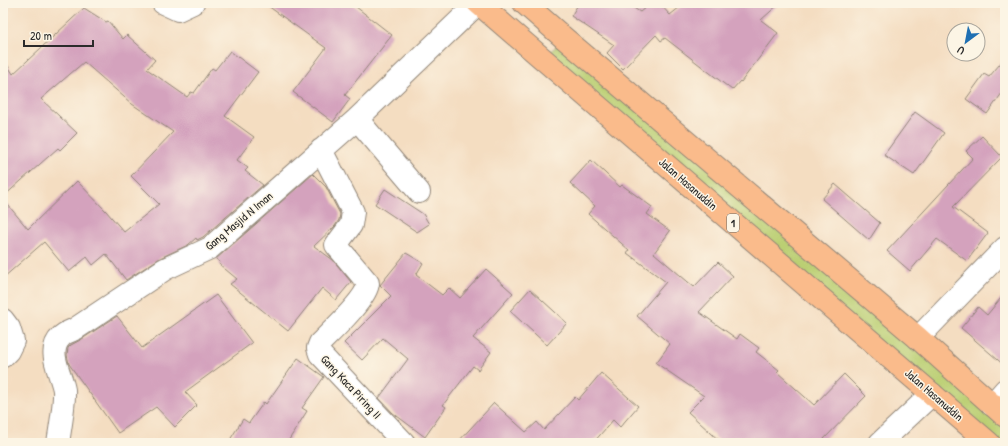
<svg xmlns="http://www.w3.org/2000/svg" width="1008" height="446" font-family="'Patrick Hand',sans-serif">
  <rect width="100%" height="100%" fill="#fcf5e5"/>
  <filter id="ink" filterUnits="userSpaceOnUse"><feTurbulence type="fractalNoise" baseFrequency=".025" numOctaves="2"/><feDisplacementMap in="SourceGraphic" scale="8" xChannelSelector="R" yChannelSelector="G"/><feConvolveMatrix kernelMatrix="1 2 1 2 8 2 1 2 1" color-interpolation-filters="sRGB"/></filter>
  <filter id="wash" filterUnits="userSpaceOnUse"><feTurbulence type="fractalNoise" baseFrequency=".012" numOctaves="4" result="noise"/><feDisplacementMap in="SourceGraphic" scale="16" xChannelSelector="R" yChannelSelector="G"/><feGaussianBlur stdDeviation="0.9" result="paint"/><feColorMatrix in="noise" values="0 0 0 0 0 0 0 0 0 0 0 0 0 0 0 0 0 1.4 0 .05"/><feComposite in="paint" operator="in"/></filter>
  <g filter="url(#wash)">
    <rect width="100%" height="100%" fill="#f4ddc1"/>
    <!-- green -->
    <path fill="#bbcf73" stroke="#737d4f" d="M564 38 1005 416V443H989L543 60Z"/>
    <g id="blocks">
      <!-- building -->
      <path fill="#d4a2bd" d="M264 3H351L392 35 345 95 350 99 333 122 293 92 326 48Z
        M579 3H626L640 12 651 3H659L670 15 685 3H780L761 20 778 33 741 82 740 81 732 90 665 38 661 41 656 35 623 69 607 53 614 45 571 16Z
        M84 8 106 22 108 21 123 39 127 35 155 60 147 69 187 97 191 92 194 93 212 68 215 70 230 51 258 72 225 116 254 137 237 160 248 168 245 171 263 185 203 237 197 240 196 238 188 245 160 258 126 280 106 254 93 265 87 257 69 272 44 242 3 278V199L28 229 77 181 106 211 124 232 159 204 131 176 173 132 132 104 84 62 41 99 77 133 60 150 58 148 3 197V58L13 74Z
        M1005 58V89L987 114 966 99 984 74 989 77Z
        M915 112 944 133 914 175 884 155Z
        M982 136 1002 157 953 207 988 233 967 261 937 239 910 271 887 251 973 158 966 151Z
        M591 160 620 187 622 185 652 207 647 214 670 231 654 253 694 287 718 262 733 276 699 312 737 339 740 334 759 348 756 352 779 370 777 372 814 405 844 374 866 396 820 443H722L688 412 704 396 656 363 670 344 637 316 666 282 627 253 629 250 588 214 595 206 570 183Z
        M313 174 326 187 340 214 339 220 335 226 314 246 333 260 351 282 336 300 322 288 288 331 230 284 237 279 219 264 220 262 216 259Z
        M835 184 880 223 869 240 822 199Z
        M385 189 423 214 429 224 417 232 375 204Z
        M406 253 423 263 416 275 442 295 449 288 460 298 486 269 513 293 473 338 491 352 478 370 473 366 443 405 446 407 425 437 393 413 379 398 408 359 383 338 362 360 344 343 391 296 380 285Z
        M530 289 567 323 547 345 510 311Z
        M1005 293V366L961 328 978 307 987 315Z
        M216 295 252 343 185 392 197 405 175 427 156 407 118 433 69 364 67 355 68 348 71 345 82 339 117 316 142 348Z
        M298 358 324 377 302 408 307 411 287 443H228L243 419 249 423 264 402 266 404Z
        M601 373 638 406 620 427 613 420 593 443H457L494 403 526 432 537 422 544 430 575 397 578 400Z"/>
    </g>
  </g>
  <g filter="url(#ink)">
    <use href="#blocks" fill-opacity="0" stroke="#908476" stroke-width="1"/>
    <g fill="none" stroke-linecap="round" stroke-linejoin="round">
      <!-- minor casing -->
      <g stroke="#908476" stroke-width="24">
        <path id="minor" d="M163 3 178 10 193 3
          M357 119 419 192
          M321 150 353 212 351 225 336 245 368 283C368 297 331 332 320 343L318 348 320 354 404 443
          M3 320 9 328 13 341 8 351 3 356
          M918 338 1005 248
          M992 405 1005 390
          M58 443C60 429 65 403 64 390 61 373 46 351 61 337 64 333 71 331 75 329L165 269 210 248 357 119 478 3
          M880 443 932 394"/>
      </g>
      <!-- highway casing -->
      <g stroke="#908476" stroke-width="24">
        <path id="highway" d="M478 3 989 443
          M524 3 564 38 918 338 1005 416"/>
      </g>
      <!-- minor -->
      <use href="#minor" stroke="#fff" stroke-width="22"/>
      <!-- highway -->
      <use href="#highway" stroke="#fabb8b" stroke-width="22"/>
    </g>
  </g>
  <g text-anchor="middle" stroke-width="3" stroke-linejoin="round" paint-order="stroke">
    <!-- shield labels -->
    <rect fill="#fcf5e5" stroke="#6a6863" stroke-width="1" x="727" y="214" width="12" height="18" rx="3"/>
    <g font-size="11" font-weight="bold" fill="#2b2b2b">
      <text x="733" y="227">1</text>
    </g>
    <!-- street labels -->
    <g font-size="12" fill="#2b2b2b" stroke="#fcf5e5">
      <text transform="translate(688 184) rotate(41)" y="4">Jalan Hasanuddin</text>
      <text transform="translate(239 221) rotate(-40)" y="4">Gang Masjid N Iman</text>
      <text transform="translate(351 387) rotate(47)" y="4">Gang Kaca Piring II</text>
      <text transform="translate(934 395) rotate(41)" y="4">Jalan Hasanuddin</text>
    </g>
  </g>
  <!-- margin -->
  <rect width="1008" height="446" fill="none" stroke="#fcf5e5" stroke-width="16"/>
  <!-- north arrow -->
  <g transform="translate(966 42) rotate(212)"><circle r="19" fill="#fcf5e5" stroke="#a8a49b"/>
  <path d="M0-3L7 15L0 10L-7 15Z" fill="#1f6fb2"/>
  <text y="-6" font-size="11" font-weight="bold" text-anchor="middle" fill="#2b2b2b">U</text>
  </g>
  <!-- scale -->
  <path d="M24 40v6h69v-6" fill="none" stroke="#2b2b2b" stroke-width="2"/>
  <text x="30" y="40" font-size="12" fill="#2b2b2b" stroke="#fcf5e5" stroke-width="3" paint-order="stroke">20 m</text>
</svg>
